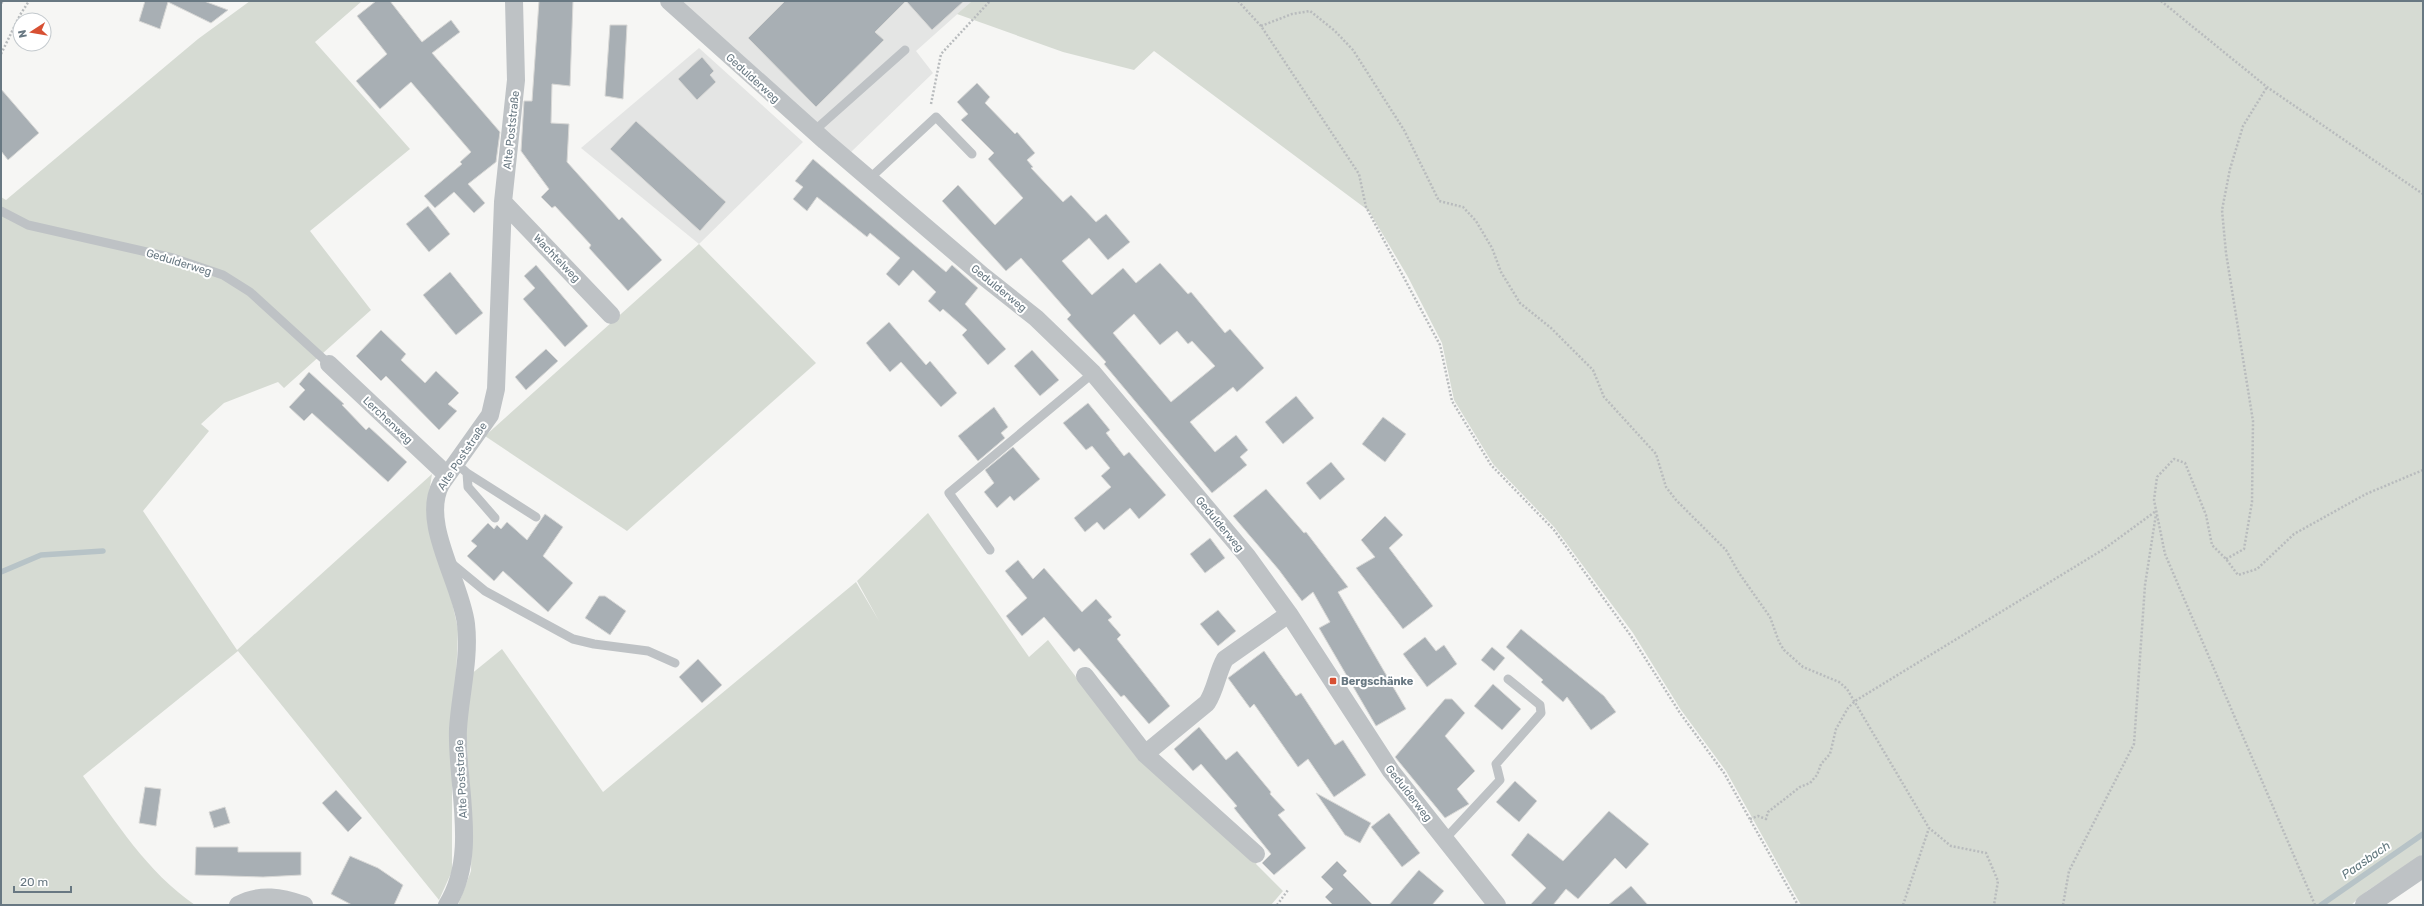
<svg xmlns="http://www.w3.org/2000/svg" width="2424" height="906" font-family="Rubik,sans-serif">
  <rect width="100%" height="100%" fill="#f6f6f4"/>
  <!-- built -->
  <path fill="#e4e5e4" d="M679 1H972L916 51 933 73 851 152 791 103Z
    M699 48 803 142 699 244 581 148Z"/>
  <!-- green -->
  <path fill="#d6dbd3" d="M250 1H362L315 42 410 149 310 231 371 310 284 388 278 382 224 403 201 424 209 431 143 511 237 650 432 474 427 505 445 571 458 629 452 783V871L439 900 238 651 83 776C116 822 147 872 195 905H1V197L6 200 198 39Z
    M972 1H2423V854L2367 891 2351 905H1801L1726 771 1681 710 1633 633 1555 528 1493 464 1454 400 1442 343 1408 277 1369 211 1154 51 1134 70 1063 52 957 14Z
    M699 244 816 363 627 531 485 436Z
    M928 513 1029 657 1048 640 1138 759 1258 861 1256 864 1283 891 1271 905H458L471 871 472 827 466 726 470 675 502 649 603 792 856 582 879 621 857 581Z"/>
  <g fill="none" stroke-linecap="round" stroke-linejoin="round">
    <!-- stream -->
    <path stroke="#b7c3c7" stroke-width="5.5" d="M1 572 41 555 103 551
      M2321 905 2423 834"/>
  </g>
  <!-- building -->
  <path fill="#a8afb4" stroke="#d8d8d6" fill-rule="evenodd" d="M145 1H204L228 10 211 23 168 2 160 29 139 21Z
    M376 1H390L422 42 451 20 460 32 432 53 500 132 496 162 468 184 485 203 474 213 454 192 435 208 424 196 462 164 460 162 471 152 411 82 380 109 356 81 387 54 357 16Z
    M539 1H573L570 86 552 84 551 123 569 124 567 162 619 220 622 217 662 260 628 291 589 248 591 245 555 206 552 208 541 197 549 189 521 151 524 101H532Z
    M785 1H964L932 30 906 1 875 32 884 40 816 107 748 38Z
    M610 25H627L623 99 605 96Z
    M702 57 714 71 710 75 716 82 697 100 678 79Z
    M977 83 990 97 985 103 1015 134 1017 132 1035 153 1027 160 1033 167 1031 168 1063 202 1071 195 1096 222 1106 214 1130 242 1108 260 1089 238 1062 261 1092 295 1123 268 1136 283 1160 263 1188 294 1191 292 1225 333 1230 329 1264 368 1237 392 1233 387 1190 422 1215 452 1236 435 1248 450 1240 457 1247 465 1212 493 1104 364 1106 362 1067 319 1071 315 1021 258 1006 271 942 201 958 185 995 225 1023 198 988 159 994 153 961 120 968 114 957 102ZM1134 314 1160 345 1177 331 1188 344 1192 341 1215 366 1171 402 1113 333Z
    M1 89 39 133 8 160 1 151Z
    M636 121 726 202 700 231 610 149Z
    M813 159 946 272 952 265 978 288 965 304 1006 349 988 365 962 335 967 330 943 309 940 312 928 301 936 292 913 270 899 286 886 274 900 258 870 233 867 237 817 197 807 211 793 199 803 187 795 181Z
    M428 206 450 234 429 252 406 224Z
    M536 265 588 326 565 347 523 299 535 288 524 276Z
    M450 272 483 313 456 335 423 295Z
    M889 322 926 365 930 361 957 393 941 407 901 362 890 372 866 343Z
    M381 330 406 354 401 360 425 383 436 371 459 393 448 404 457 411 439 430 386 376 381 381 356 356Z
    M546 349 558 361 526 390 515 377Z
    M1032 350 1059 380 1040 396 1014 366Z
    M309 372 344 404 342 405 366 430 369 427 407 462 388 482 312 413 304 421 289 407 305 390 299 384Z
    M1296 396 1314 418 1283 444 1265 422Z
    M1088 403 1110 430 1106 433 1124 456 1129 452 1166 495 1139 519 1130 508 1104 530 1097 522 1085 532 1074 518 1111 487 1101 476 1110 468 1092 446 1086 450 1063 423Z
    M994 407 1008 427 1001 433 1005 438 978 461 958 436Z
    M1383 417 1406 434 1385 462 1362 444Z
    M1013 447 1040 479 1014 501 1010 496 997 508 984 492 994 483 985 470Z
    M1331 462 1345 479 1320 500 1306 483Z
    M1266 489 1304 533 1306 532 1348 587 1338 592 1406 709 1376 726 1319 628 1330 622 1313 592 1302 601 1279 570 1233 516Z
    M545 514 563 527 543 556 573 583 548 612 503 571 494 581 467 556 477 546 471 541 488 523 494 529 497 525 501 529 507 522 527 540Z
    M1385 516 1403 535 1389 548 1433 606 1403 629 1356 568 1375 557 1361 540Z
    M1210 538 1225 558 1205 573 1190 554Z
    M1018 560 1033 579 1044 568 1082 612 1096 599 1112 617 1108 620 1121 635 1117 639 1170 706 1149 724 1124 695 1121 697 1079 648 1074 652 1044 617 1022 636 1006 616 1027 598 1005 571Z
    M599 596H605L626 611 610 635 585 618Z
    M1218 610 1236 631 1218 646 1200 624Z
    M1521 629 1604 696 1616 712 1591 730 1567 697 1563 702 1541 682 1543 680 1506 647Z
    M1425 637 1436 651 1444 645 1457 664 1427 687 1403 654Z
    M1492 647 1505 658 1494 671 1481 660Z
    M1264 651 1296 696 1301 693 1335 745 1343 740 1366 775 1334 797 1308 759 1298 767 1254 704 1250 708 1228 678Z
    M698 659 722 685 702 703 679 677Z
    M1493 684 1521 709 1502 730 1474 706Z
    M1445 699H1452L1465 713 1445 736 1475 771 1457 789 1469 804 1445 818 1395 757Z
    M1199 727 1226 760 1237 751 1271 792 1270 794 1285 810 1278 815 1306 848 1274 875 1262 863 1271 854 1234 808 1237 806 1201 764 1193 771 1174 749Z
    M1515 781 1537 801 1519 822 1496 802Z
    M145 787 161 789 156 826 139 823Z
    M336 790 362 818 348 832 322 803Z
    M1316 793 1371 823 1360 843 1345 835Z
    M225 807 230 823 214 828 209 812Z
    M1609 811 1649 844 1626 869 1615 858 1578 899 1566 889 1553 905H1530L1546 888 1511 855 1528 833 1563 861Z
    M1389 813 1420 853 1402 867 1371 827Z
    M196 847H238V852H301V875L263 877 195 875Z
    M350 856 378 868 403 885 394 905H352L331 894Z
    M1337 861 1347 871 1343 875 1373 905H1333L1325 897 1333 889 1321 877Z
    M1419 870 1444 891 1432 905H1389Z
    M1631 886 1648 905H1608Z"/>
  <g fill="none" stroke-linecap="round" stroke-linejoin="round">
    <!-- path -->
    <path stroke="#b8bbbd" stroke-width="2.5" stroke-dasharray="2 2" stroke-linecap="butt" d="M1238 1 1261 26 1359 174 1366 207 1440 345 1452 401 1491 465 1554 530 1631 636 1680 713 1724 773 1798 905
      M2161 1 2267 87 2423 194
      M1 3 4 1
      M1261 26 1292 14 1310 11 1335 31 1353 50 1404 130 1439 201 1463 207 1476 221 1492 248 1501 272 1520 303 1551 328 1593 370 1604 397 1656 454 1666 487 1676 500 1726 550 1739 573 1770 617 1779 642 1784 650 1803 667 1839 682 1847 689 1929 828 1951 846 1986 853 1998 881 1994 905
      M1 54 20 15 29 1
      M931 104 941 54 990 1
      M2226 559 2244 549 2252 502 2253 421 2226 253 2222 210 2230 169 2243 126 2267 87
      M1750 819 1758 816 1766 819 1768 812 1800 787 1810 783 1817 775 1821 764 1830 754 1836 729 1848 708 1855 701 2104 549 2156 511
      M1277 905 1288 890
      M1903 905 1929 828
      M2063 905 2069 871 2134 744 2145 585 2156 514
      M2315 905 2165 554 2154 500 2157 477 2174 459 2185 463 2206 515 2212 545 2226 559 2238 575 2257 569 2294 534 2366 494 2423 470"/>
    <!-- service -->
    <path stroke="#bec2c5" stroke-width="9" d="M814 131 905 50
      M869 179 936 117 972 154
      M1 211 28 225 173 258 223 275 250 292 329 364
      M456 463 467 473 536 517
      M467 473 468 487 495 518
      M990 550 949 493 1093 373
      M451 563 485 591 573 639 594 644 648 651 675 663
      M1445 839 1500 780 1496 764 1541 713 1540 705 1508 679"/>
    <!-- minor -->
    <path stroke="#bec2c5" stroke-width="18" d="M669 1 825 141 983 276 1036 318 1093 373 1247 556 1289 614 1391 771 1497 905
      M503 202 611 315
      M329 364 447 475
      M1085 676 1145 754 1256 854
      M1145 754 1207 703C1216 689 1217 673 1225 659L1289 614
      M238 905C261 893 281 897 304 905
      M447 905C479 854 456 786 458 729 460 695 470 659 466 624 461 582 420 523 441 484L490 415 496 389 503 202 516 80 514 1"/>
    <!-- tertiary -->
    <path stroke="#bec2c5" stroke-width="22" d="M2366 905 2423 866"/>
  </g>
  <!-- markers -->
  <rect fill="#d75033" stroke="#fff" stroke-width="1.5" x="1329" y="677" width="8" height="8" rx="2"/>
  <g text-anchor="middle" stroke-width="4" stroke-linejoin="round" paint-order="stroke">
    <!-- street labels -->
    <g font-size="11" fill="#687882" stroke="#fff">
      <text transform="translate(753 78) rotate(42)" y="4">Gedulderweg</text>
      <text transform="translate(511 130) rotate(-84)" y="4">Alte Poststraße</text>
      <text transform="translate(557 258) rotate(46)" y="4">Wachtelweg</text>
      <text transform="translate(179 262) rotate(17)" y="4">Gedulderweg</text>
      <text transform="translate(999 288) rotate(39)" y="4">Gedulderweg</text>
      <text transform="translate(388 420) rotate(43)" y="4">Lerchenweg</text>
      <text transform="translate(462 456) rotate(-56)" y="4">Alte Poststraße</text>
      <text transform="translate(1220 524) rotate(50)" y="4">Gedulderweg</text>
      <text transform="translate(461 779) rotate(-93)" y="4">Alte Poststraße</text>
      <text transform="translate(1409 793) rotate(52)" y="4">Gedulderweg</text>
    </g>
    <!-- poi labels -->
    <g font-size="11" font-weight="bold" fill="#687882" stroke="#fff" text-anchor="start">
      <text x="1341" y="685">Bergschänke</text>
    </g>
    <!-- water labels -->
    <g font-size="12" font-style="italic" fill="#63797f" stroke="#fff">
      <text transform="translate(2366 860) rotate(-35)" y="4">Paasbach</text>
    </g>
  </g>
  <!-- border -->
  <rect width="2424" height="906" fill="none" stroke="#687882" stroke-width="4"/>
  <!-- north arrow -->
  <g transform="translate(32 32) rotate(258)"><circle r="19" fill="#ffffff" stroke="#c3c9cd"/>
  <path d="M0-3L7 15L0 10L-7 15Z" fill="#d75033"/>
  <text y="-6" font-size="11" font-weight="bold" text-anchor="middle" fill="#687882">N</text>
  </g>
  <!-- scale -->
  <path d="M14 886v6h57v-6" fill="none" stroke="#687882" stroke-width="2"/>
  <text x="20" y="886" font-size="12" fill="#687882" stroke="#ffffff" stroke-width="3" paint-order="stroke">20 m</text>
</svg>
